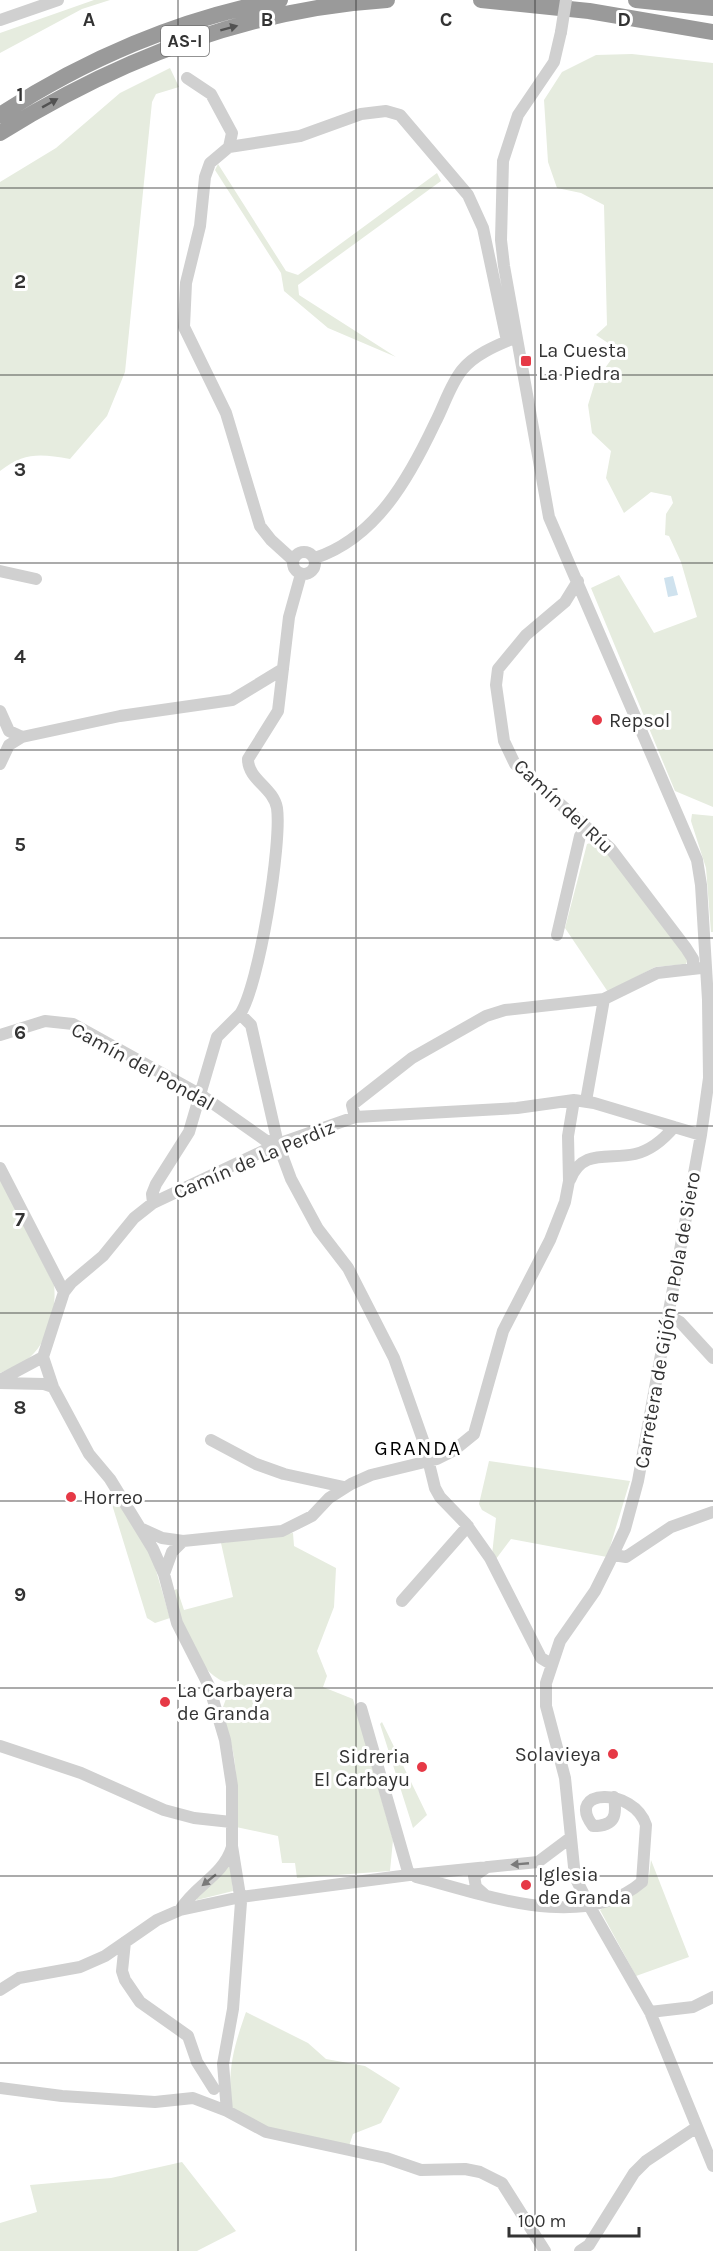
<svg xmlns="http://www.w3.org/2000/svg" width="713" height="2251" font-family="Karla,sans-serif">
  <rect width="100%" height="100%" fill="#fff"/>
  <!-- green -->
  <path fill="#e6ecdf" d="M94 0H110L82 9 0 53V33Z
    M632 54 713 63V807L675 791 591 588 619 575 654 633 697 617 681 562 669 536 665 535 666 514 673 503 671 496 651 492 624 513 606 478 611 451 592 433 588 405 595 382 613 357 608 343 596 335 607 325 604 205 581 193 557 188 548 162 544 100 562 72 596 55Z
    M170 68 179 87 156 94 152 102 125 372 107 416 70 459C40 454 25 452 0 471V182L56 148 120 93Z
    M218 164 286 271 298 275 437 173 441 181 298 285 299 295 396 357 328 328 284 291 281 273 215 170Z
    M692 814 713 816V932H711L706 868 691 821Z
    M596 841 612 857 688 959 686 964 655 967 608 992 565 928 587 844Z
    M0 1178 54 1285C57 1309 48 1342 29 1358 22 1365 9 1369 0 1373Z
    M489 1461 630 1481 607 1557 511 1539 496 1559 492 1555 496 1518 482 1510 479 1504Z
    M114 1494 152 1557 170 1618 155 1623 147 1618 110 1498Z
    M293 1533 294 1546 336 1568 334 1607 317 1651 327 1676 323 1687 353 1699 393 1840 390 1871 297 1878 295 1863H282L278 1836 236 1827C236 1785 240 1753 220 1715L233 1680 225 1682C194 1671 182 1619 172 1591L177 1589 184 1610 233 1597 221 1543Z
    M382 1722 427 1815 413 1828 380 1724Z
    M651 1860 689 1957 636 1976 600 1910 642 1887 649 1876Z
    M230 1863 233 1891 197 1900 196 1899Z
    M246 2012 308 2043 326 2059 365 2066 400 2088 381 2123 353 2134 349 2146 267 2129 232 2110C227 2071 233 2049 246 2012Z
    M182 2162 236 2231 197 2251H0V2223L37 2212 30 2185 111 2178Z"/>
  <!-- water -->
  <path fill="#cfe2ee" d="M673 576 678 595 668 597 664 578Z"/>
  <g fill="none" stroke-linecap="round" stroke-linejoin="round">
    <!-- minor -->
    <path stroke="#d0d0d0" stroke-width="12" d="M0 20 58 0
      M561 32 554 62 518 115 503 161 501 240 504 266 549 517 697 860 701 885 708 1000 709 1078 701 1135 638 1481 625 1529 610 1561 595 1591 560 1641 546 1683V1706L565 1778 575 1877 590 1907 650 2012 713 2166
      M187 78 211 94 232 133 229 147
      M293 563a11 11 0 1 1 22 0a11 11 0 1 1-22 0Z
      M315 558C376 538 409 478 435 423 444 406 450 385 462 370 474 355 495 346 512 339
      M293 560 271 540 260 526 226 413 184 327 186 283 200 226 205 177 210 163 229 147 300 136 361 114 386 111 400 115 468 195 483 228 507 341
      M0 571 36 579
      M301 574 289 617 278 711 248 759C248 780 273 787 277 808 282 843 259 986 240 1014L251 1025 278 1144 291 1179 318 1229 348 1268 394 1358 424 1443 435 1488 440 1497 466 1524 490 1558 541 1658 551 1664
      M578 581 565 602 526 635 498 669 496 685 504 741 515 764 610 848 686 948 693 959V968
      M0 711 9 731 22 737
      M0 764 9 745 22 737 120 716 232 700 283 669
      M557 935 580 836 586 828
      M0 1035 45 1021 73 1024 201 1095 265 1140 278 1144
      M586 1101 604 999
      M355 1117 352 1105 412 1058 486 1016 505 1010 604 999 657 973 701 968
      M0 1168 64 1292
      M570 1180C582 1148 609 1160 635 1154 652 1150 664 1139 674 1127
      M153 1203 152 1194 156 1184 189 1132 217 1037 240 1014
      M669 1316 680 1322 713 1358
      M43 1357 53 1387 89 1454 110 1479 153 1549 164 1574 177 1623 209 1686 225 1740 232 1786V1846L241 1902 233 2009 223 2064 227 2111
      M0 1380 43 1357 64 1292 71 1283 103 1256 134 1218 153 1203 278 1144 355 1117 517 1108 574 1100 594 1103 701 1135
      M0 1383 44 1384 53 1387
      M211 1440 256 1464 284 1474 344 1487
      M140 1528 162 1538 183 1541 282 1531 312 1516 329 1498 351 1484 371 1475 437 1459 453 1451 474 1434 503 1331 550 1240 565 1202 569 1181 568 1136 574 1100
      M613 1555 626 1557 671 1527 713 1512
      M164 1574 172 1552 183 1541
      M402 1601 468 1526
      M361 1708 409 1875
      M0 1746 81 1773 164 1810 194 1818 231 1822
      M416 1877C484 1894 582 1933 642 1882L646 1825C634 1787 564 1788 593 1826 615 1826 617 1816 614 1797
      M485 1895 476 1887 474 1876 487 1867
      M180 1910C195 1885 223 1876 232 1847
      M125 1942 122 1971 125 1980 140 2002 188 2036 197 2062 214 2089
      M0 1990 19 1978 80 1967 105 1956 157 1920 180 1910 241 1897 409 1875 538 1862 570 1838
      M650 2012 693 2007 713 1997
      M0 2088 62 2096 155 2102 193 2098 227 2111 266 2132 386 2158 421 2170 465 2169 480 2172 502 2183 545 2251
      M580 2251 589 2245 634 2173 646 2161 697 2127"/>
    <!-- highway -->
    <path stroke="#9a9a9a" stroke-width="16" d="M481 0 589 11 713 32
      M636 0 713 8
      M0 115C83 60 181 18 280 0
      M0 133C117 60 248 9 387 0"/>
    <!-- minor-bridge -->
    <path stroke="#d0d0d0" stroke-width="12" d="M561 32 566 0"/>
  </g>
  <!-- one-way arrows -->
  <defs><path id="oneway-solid" d="M-6-.8H1V-3.2L6.5 0L1 3.2V.8H-6Z" transform="scale(1.5)"/></defs>
  <g fill="#525252">
    <use href="#oneway-solid" transform="translate(229 28) rotate(-15)"/>
    <use href="#oneway-solid" transform="translate(50 103) rotate(-29)"/>
  </g>
  <g fill="#7a7a7a">
    <use href="#oneway-solid" transform="translate(520 1864) rotate(175)"/>
    <use href="#oneway-solid" transform="translate(209 1880) rotate(141)"/>
  </g>
  <!-- grid -->
  <path fill="none" stroke="#333" stroke-width="1.5" stroke-opacity="0.55" d="M178 0V2251M356 0V2251M535 0V2251M0 188H713M0 375H713M0 563H713M0 750H713M0 938H713M0 1126H713M0 1313H713M0 1501H713M0 1688H713M0 1876H713M0 2063H713"/>
  <!-- markers -->
  <g fill="#e63946" stroke="#fff" stroke-width="2">
    <rect x="520" y="355" width="12" height="12" rx="3"/>
    <circle cx="597" cy="720" r="6"/>
    <circle cx="71" cy="1497" r="6"/>
    <circle cx="165" cy="1702" r="6"/>
    <circle cx="613" cy="1754" r="6"/>
    <circle cx="422" cy="1767" r="6"/>
    <circle cx="526" cy="1885" r="6"/>
  </g>
  <g text-anchor="middle" stroke-width="6" stroke-linejoin="round" paint-order="stroke">
    <!-- shield labels -->
    <rect fill="#fff" stroke="#707070" stroke-width="1.5" x="161" y="26" width="48" height="30" rx="4.5"/>
    <g font-size="18" font-weight="bold" fill="#333">
      <text x="185" y="47">AS-I</text>
    </g>
    <!-- poi labels -->
    <g font-size="20" fill="#333" stroke="#fff" text-anchor="start">
      <text x="538" y="357">La Cuesta<tspan x="538" dy="23">La Piedra</tspan></text>
      <text x="609" y="727">Repsol</text>
      <text x="83" y="1504">Horreo</text>
      <text x="177" y="1697">La Carbayera<tspan x="177" dy="23">de Granda</tspan></text>
      <text x="601" y="1761" text-anchor="end">Solavieya</text>
      <text x="410" y="1763" text-anchor="end">Sidreria<tspan x="410" dy="23">El Carbayu</tspan></text>
      <text x="538" y="1881">Iglesia<tspan x="538" dy="23">de Granda</tspan></text>
    </g>
    <!-- street labels -->
    <g font-size="20" fill="#333" stroke="#fff">
      <text transform="translate(564 806) rotate(43)" y="7">Camín del Ríu</text>
      <text transform="translate(143 1066) rotate(29)" y="7">Camín del Pondal</text>
      <text transform="translate(254 1159) rotate(-23)" y="7">Camín de La Perdiz</text>
      <text transform="translate(667 1320) rotate(-80)" y="7">Carretera de Gijón a Pola de Siero</text>
    </g>
    <!-- neighbourhood labels -->
    <g font-size="21" letter-spacing="1.5" fill="#000" stroke="#fff">
      <text x="418" y="1455">GRANDA</text>
    </g>
  </g>
  <g font-size="20" text-anchor="middle" font-weight="bold" fill="#333" stroke="#fff" stroke-width="6" stroke-linejoin="round" paint-order="stroke">
    <text x="89" y="26">A</text>
    <text x="267" y="26">B</text>
    <text x="446" y="26">C</text>
    <text x="624" y="26">D</text>
    <text x="20" y="101">1</text>
    <text x="20" y="288">2</text>
    <text x="20" y="476">3</text>
    <text x="20" y="663">4</text>
    <text x="20" y="851">5</text>
    <text x="20" y="1039">6</text>
    <text x="20" y="1226">7</text>
    <text x="20" y="1414">8</text>
    <text x="20" y="1601">9</text>
  </g>
  <!-- scale -->
  <path d="M509 2227v9h130v-9" fill="none" stroke="#333333" stroke-width="3"/>
  <text x="518" y="2227" font-size="18" fill="#333333" stroke="#ffffff" stroke-width="4.5" paint-order="stroke">100 m</text>
</svg>
